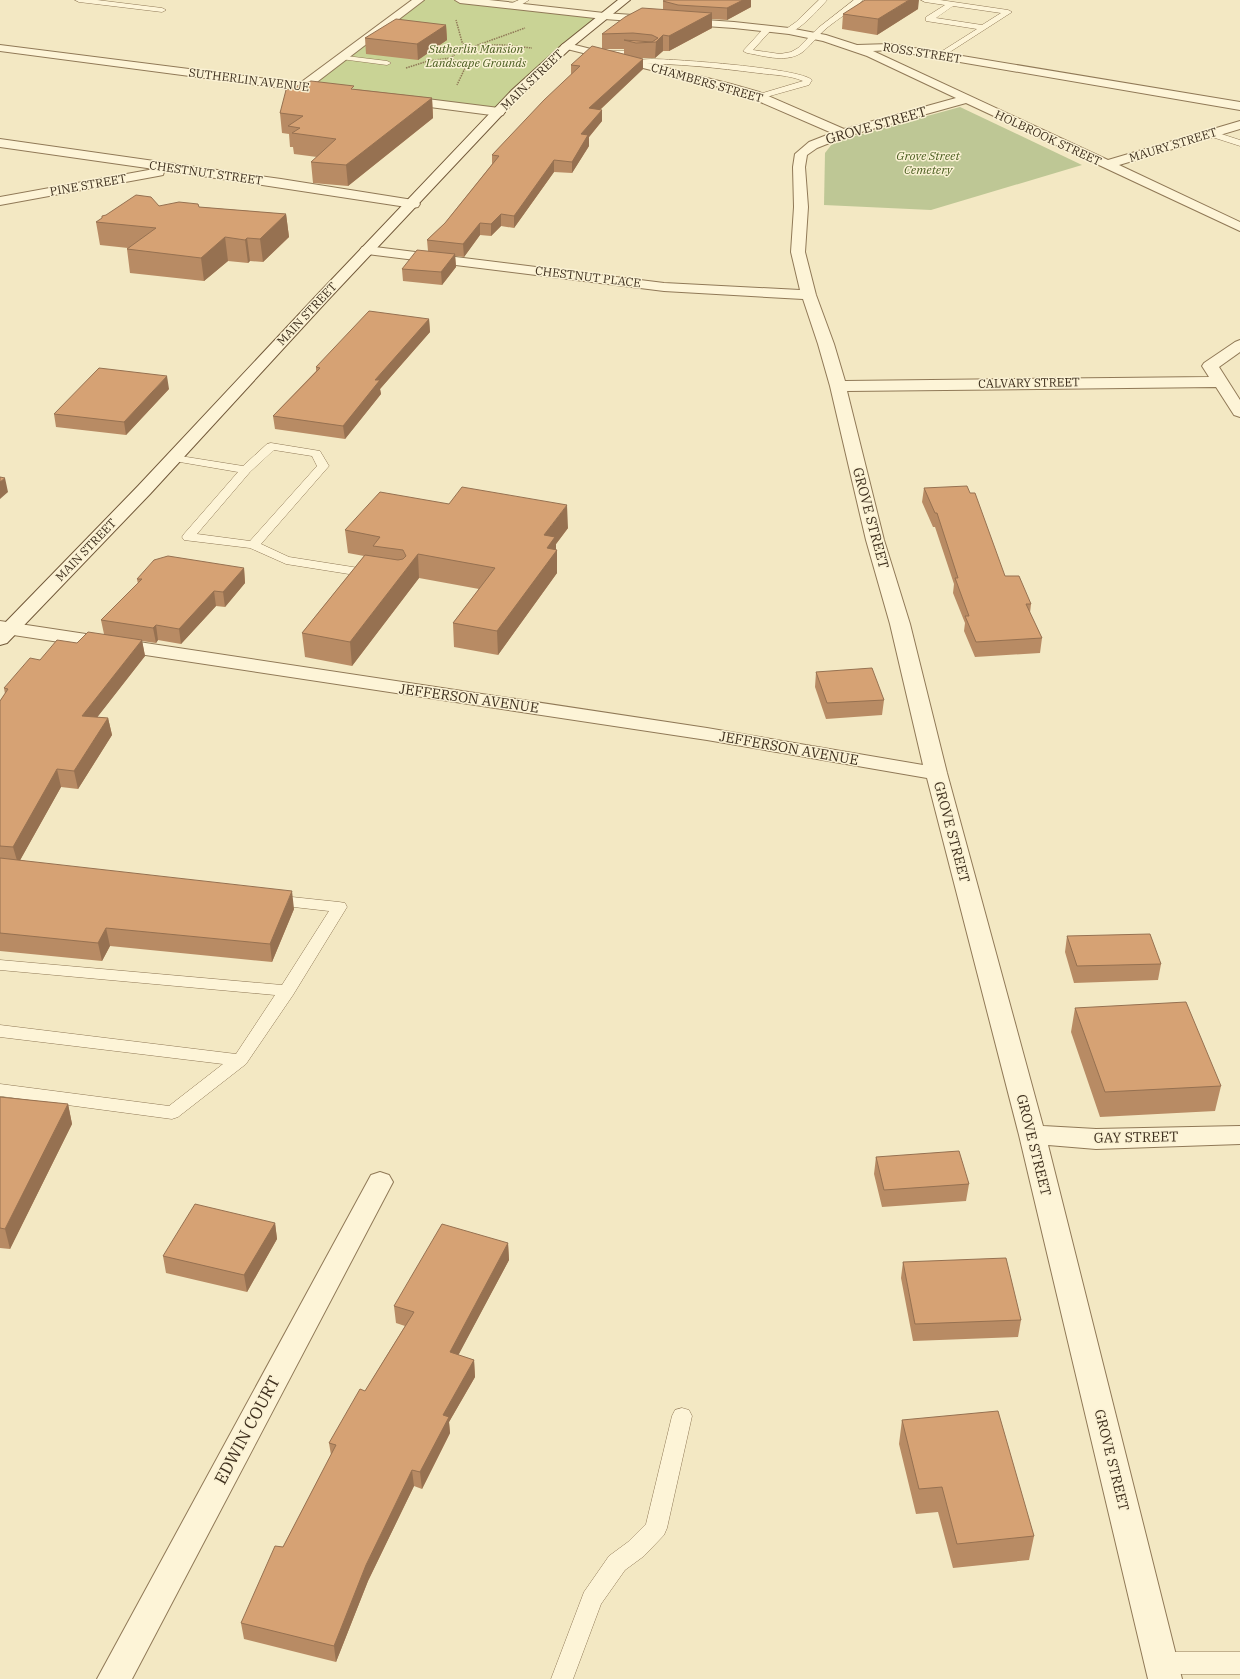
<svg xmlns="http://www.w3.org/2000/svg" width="1240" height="1679" font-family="'IBM Plex Serif',serif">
  <rect width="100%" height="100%" fill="#f3e8c3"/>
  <!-- green -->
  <path fill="#c9d395" d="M414 0H460L604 16 499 112 304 81Z"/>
  <!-- cemetery -->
  <path fill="#bec795" d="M960 107 1082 165 931 210 824 205 825 153 832 144 847 138Z"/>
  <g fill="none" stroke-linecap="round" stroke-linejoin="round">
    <!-- lane casing -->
    <g stroke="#907957" stroke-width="1">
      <path id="lane" d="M75 0H97L162 8 166 10 162 12 79 2Z
        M519 0H529L516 8H510V4Z
        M819 0H827C820 8 797 34 786 33V29L796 22Z
        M854 0H863C853 10 839 18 828 27 819 34 813 43 804 51 788 64 765 56 747 53L743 51 765 27H768L772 29 753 50 780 54 791 52 798 48 818 28Z
        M921 0H940L1008 10 1012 12 942 57 938 55 939 53 977 29 926 21V17L945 5 925 2ZM953 6 1001 13 982 25 936 18Z
        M595 51H644L648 53 644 55H595Z
        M338 55 387 61 391 63 387 65 341 59H338Z
        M651 59C675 59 800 68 812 80L809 85 759 99 755 97 756 95 803 81C789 75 773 75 758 73 717 68 677 63 636 64L632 62 636 60Z
        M1212 131 1240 140V146L1209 136 1208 134 1209 132Z
        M271 443 320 451 329 466 261 544 289 557 378 571 380 574 378 577 374 578 286 564 250 548 184 540 182 537 184 534 238 472 174 461 170 460 168 458 170 456 174 455 243 466 267 444ZM274 450 312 456 317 466 250 541 197 534 250 472Z
        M273 895 339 902 345 903 347 907 293 995 246 1064 178 1117 172 1119 0 1096V1084L169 1106 223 1064 0 1037V1025L236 1054 275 995 0 970V960L282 985 329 911 267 904 265 900 267 896Z
        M682 1408 689 1410 692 1416 667 1528 664 1535 644 1556 625 1570 601 1604 573 1679H551L584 1592 609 1556 628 1542 646 1524 672 1416 675 1410Z
        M1161 1652H1240V1674H1161L1153 1670 1150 1663 1153 1656Z"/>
    </g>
    <!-- street casing -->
    <g stroke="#907957" stroke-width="2">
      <path id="street" d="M412 0H424L313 85 331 87 333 90 331 93 327 94 0 51V45L300 83Z
        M455 0H489L604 13 734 22 789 28 826 35 857 45 890 44 1240 102V110L890 50 873 51 1108 160 1240 121V129L1119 165 1240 222V231L966 103 847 136 817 148 807 155 805 167 808 207 805 252 816 295 834 344 845 381 1209 377 1202 366 1204 363 1235 342 1240 340V352L1219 367 1240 400V417L1234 415 1216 387 847 391 884 540 910 624 947 773 1043 1126 1096 1129 1240 1126V1144L1096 1149 1048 1145 1182 1679H1148L1019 1135 927 778 707 740 0 633V621L707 728 923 765 890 624 866 540 830 386 818 344 803 299 664 291 367 254 362 253 360 250 362 247 367 246 664 283 800 290 791 252 794 207 793 167 795 154 809 142 832 133 751 98 723 88 563 48 561 46 563 44 567 43 731 84 759 92 844 129 956 98 867 56 823 41 789 34 734 28 604 19 460 3Z
        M403 96 499 108 503 109 505 112 503 115 499 116 399 103 397 100 399 97Z
        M0 139 281 179 413 200 418 201 420 204 418 207 413 208 163 170 164 172 163 175 158 176 0 205V197L154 169 0 147Z
        M380 1172 389 1175 393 1182 132 1679H97L371 1175Z"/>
    </g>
    <!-- secondary casing -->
    <g stroke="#72593a" stroke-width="2">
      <path id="secondary" d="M618 0H630L571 48 520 96 327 301 150 494 7 643 0 645V628L138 486 317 295 512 90 563 44Z"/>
    </g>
    <!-- path -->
    <path stroke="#907957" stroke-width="1.5" stroke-dasharray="1.5 1" stroke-linecap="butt" d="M484 45H504L532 48
      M475 46 525 28
      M451 58 465 68 457 85
      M406 68 428 61 451 58 456 53 467 48 462 42 456 20"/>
    <!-- lane -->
    <use href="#lane" fill="#fdf4d7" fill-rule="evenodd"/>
    <!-- street -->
    <use href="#street" fill="#fdf4d7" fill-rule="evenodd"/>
    <!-- secondary -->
    <use href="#secondary" fill="#fdf4d7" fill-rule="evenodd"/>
  </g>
  <!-- wall -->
  <path fill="#b88b64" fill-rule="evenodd" d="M663 1 751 7 727 20 712 19V28L669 51H663L655 58H641L643 69 600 110 602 121 589 137V146L572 173 554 172 514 228 501 226 491 236 480 235 464 257 455 256 456 267 442 285 403 281 402 269 428 251 427 240 445 223 492 164V155L571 75V65L602 49V34L663 10ZM604 49H624V54Z
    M918 9 877 35 842 29 843 14Z
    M446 25 447 40 418 60 366 54 365 38Z
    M354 89 432 98 433 118 348 186 313 183 311 162 317 157 294 154 293 147H290L289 134 282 133 280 113Z
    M159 206 199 207 286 214 289 237 263 262 250 261 248 263 228 261 204 281 130 273 127 249 128 248 100 245 96 222Z
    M429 319 430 332 380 389 381 394 345 439 275 429 273 416 316 371V367Z
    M169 389 126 435 56 427 54 414Z
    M924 488 1005 576 1031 604 1030 613 1042 638 1040 653 975 657 964 631 965 623 953 593 954 584 935 527H933L922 502Z
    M568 528 556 544V550H557V573L498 655 454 647 453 623 479 589 419 578 352 666 305 657 302 633 364 556 348 553 345 530Z
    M244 568 245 583 225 607 216 606 181 644 158 640 156 643 142 641 145 656 97 717 108 718 112 735 78 789 61 787 20 860 294 909 272 962 110 946 102 961 0 951V701L5 694 4 688 40 660 77 643 104 634 101 620 138 584 137 579Z
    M816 672 884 700 882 715 826 719 815 687Z
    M1067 936 1161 964 1158 980 1074 983 1065 952Z
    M1075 1008 1221 1086 1215 1111 1100 1117 1071 1032Z
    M0 1097 68 1104 72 1124 10 1249 0 1248Z
    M876 1157 969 1184 966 1201 882 1207 874 1174Z
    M275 1223 277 1239 247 1292 166 1273 163 1256Z
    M508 1243 509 1260 458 1355 474 1360 475 1377 449 1422 450 1433 422 1489 414 1486 368 1581 336 1662 244 1639 241 1623 283 1547 331 1455 329 1443 365 1391 405 1326 396 1323 394 1306Z
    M903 1262 1021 1320 1018 1337 913 1341 901 1278Z
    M902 1420 1034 1536 1029 1560 953 1568 938 1512 916 1514 899 1444Z"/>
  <!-- shaded-wall -->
  <path fill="#967151" d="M738 0H751V7L727 20V8Z
    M909 0H919L918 9 877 35 878 19Z
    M712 13V28L669 51V36Z
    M446 25 447 40 418 60 417 44Z
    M663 35V51L655 58 656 42Z
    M643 59V69L589 120V108Z
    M432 98 433 118 348 186 346 165Z
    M602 110V121L589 137V146L572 173V162L581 134Z
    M554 160V172L514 228V216Z
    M286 214 289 237 263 262 260 239Z
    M501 214V226L491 236V224Z
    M480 223V235L464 257 463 244Z
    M225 237 228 261 204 281 201 258Z
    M247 238 250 261 248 263 245 240Z
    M455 254 456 267 442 285 441 272Z
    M429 319 430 332 380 389 381 394 345 439 343 426 375 380Z
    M167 376 169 389 126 435 124 422Z
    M5 478 8 492 0 499V482Z
    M567 505 568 528 556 544V551L557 550V573L498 655 497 631 544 535Z
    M418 554 419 578 352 666 350 642Z
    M244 568 245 583 225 607 223 592Z
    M214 591 216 606 181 644 179 629Z
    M156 625 158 640 156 643 153 628Z
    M142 640 145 656 85 733 82 716Z
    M108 718 112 735 78 789 74 771Z
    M57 769 61 787 18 864 13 847Z
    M292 891 294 909 272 962 270 944Z
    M106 928 110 946 102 961 98 943Z
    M68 1104 72 1124 10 1249 5 1229Z
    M275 1223 277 1239 247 1292 244 1275Z
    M508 1243 509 1260 451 1369 450 1352Z
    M474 1360 475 1377 449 1422 450 1433 422 1489 420 1472 443 1415Z
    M412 1470 414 1486 368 1581 336 1662 334 1646 366 1565Z"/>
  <!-- building -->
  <path fill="#d6a274" stroke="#967151" d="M665 0H743L727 8 678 5 663 1Z
    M865 0H909L878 19 843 14Z
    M642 8 712 13 669 36 663 35 656 42 636 43 624 40 652 42 658 38 652 35 633 33 602 34 625 17Z
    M396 19 446 25 417 44 365 38Z
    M592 46 643 59 589 108 602 110 581 134 588 135 572 162 554 160 514 216 501 214 491 224 480 223 463 244 427 240 445 223 499 156 492 155 544 100 580 66 571 65Z
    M311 81 354 86 351 89 432 98 346 165 311 162 336 139 292 133 300 128 288 126 303 116 280 113 286 90Z
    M136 195 151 197 159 206 179 202 198 204 199 207 286 214 260 239 247 238 245 240 225 237 201 258 127 249 156 228 96 222 102 218V216L106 215Z
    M417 250 455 254 441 272 402 269Z
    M369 311 429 319 375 380H380L343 426 273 416 320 368 316 367Z
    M99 368 167 376 124 422 54 414Z
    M0 477 5 478 0 482Z
    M967 486 970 493H975L1005 576H1019L1031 604H1026L1042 638 976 642 965 616H969L955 578H958L937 513H935L924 488Z
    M462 487 567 505 544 535 555 537 547 548 557 550 497 631 453 623 495 568 418 554 350 642 302 633 365 555 398 560 403 559 406 556 403 550 373 546 380 537 345 530 380 492 449 504Z
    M168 556 244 568 223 592 214 591 179 629 156 625 153 628 101 620 142 579H137L154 560Z
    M88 632 142 640 82 716 108 718 74 771 57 769 13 847 0 846V701L8 689 4 688 30 658 40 660 57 640 77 643Z
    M872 668 884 700 827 703 816 672Z
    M0 858 292 891 270 944 106 928 98 943 0 933Z
    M1150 934 1161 964 1077 966 1067 936Z
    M1186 1002 1221 1086 1105 1092 1075 1008Z
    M0 1097 68 1104 5 1229 0 1228Z
    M959 1151 969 1184 884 1190 876 1157Z
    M195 1204 275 1223 244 1275 163 1256Z
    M442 1224 508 1243 450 1352 474 1360 443 1415 449 1417 420 1472 412 1470 366 1565 334 1646 241 1623 275 1546 283 1547 336 1445 329 1443 360 1389 365 1391 414 1312 394 1306Z
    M1006 1258 1021 1320 915 1324 903 1262Z
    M998 1411 1034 1536 957 1544 942 1487 919 1489 902 1420Z"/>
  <g text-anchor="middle" stroke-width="3" stroke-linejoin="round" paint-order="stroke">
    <!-- far-park labels -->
    <g font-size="12" font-style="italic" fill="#4b5e21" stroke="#faf1d3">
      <text x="476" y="53">Sutherlin Mansion<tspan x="476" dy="14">Landscape Grounds</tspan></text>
      <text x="928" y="160">Grove Street<tspan x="928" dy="14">Cemetery</tspan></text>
    </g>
    <!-- far-street labels -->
    <g font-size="12" fill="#3e2f1d" stroke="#faf1d3">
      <text transform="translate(922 53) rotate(9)" y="4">ROSS STREET</text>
      <text transform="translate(249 80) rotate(7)" y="4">SUTHERLIN AVENUE</text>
      <text transform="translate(532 80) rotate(-44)" y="4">MAIN STREET</text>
      <text transform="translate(707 83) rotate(16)" y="4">CHAMBERS STREET</text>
      <text transform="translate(1048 138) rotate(25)" y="4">HOLBROOK STREET</text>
      <text transform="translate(1173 145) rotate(-17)" y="4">MAURY STREET</text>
      <text transform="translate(206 173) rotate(8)" y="4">CHESTNUT STREET</text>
      <text transform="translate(88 185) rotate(-10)" y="4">PINE STREET</text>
      <text transform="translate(588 277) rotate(7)" y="4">CHESTNUT PLACE</text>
      <text transform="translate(307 314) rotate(-47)" y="4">MAIN STREET</text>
      <text transform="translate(1029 383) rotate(-1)" y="4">CALVARY STREET</text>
      <text transform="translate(86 550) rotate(-46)" y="4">MAIN STREET</text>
    </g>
    <!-- street labels -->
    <g font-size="14" fill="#3e2f1d" stroke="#faf1d3">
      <text transform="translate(876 125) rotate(-16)" y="5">GROVE STREET</text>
      <text transform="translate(871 518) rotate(75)" y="5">GROVE STREET</text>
      <text transform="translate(469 698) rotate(8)" y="5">JEFFERSON AVENUE</text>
      <text transform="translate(789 748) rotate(10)" y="5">JEFFERSON AVENUE</text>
      <text transform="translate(952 832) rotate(75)" y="5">GROVE STREET</text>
      <text transform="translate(1136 1137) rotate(-1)" y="5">GAY STREET</text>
      <text transform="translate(1034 1145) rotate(76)" y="5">GROVE STREET</text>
      <text transform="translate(1112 1460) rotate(76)" y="5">GROVE STREET</text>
    </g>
    <!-- near-street labels -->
    <g font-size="17" fill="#3e2f1d" stroke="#faf1d3">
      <text transform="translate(247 1430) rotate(-62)" y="6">EDWIN COURT</text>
    </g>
  </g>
</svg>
